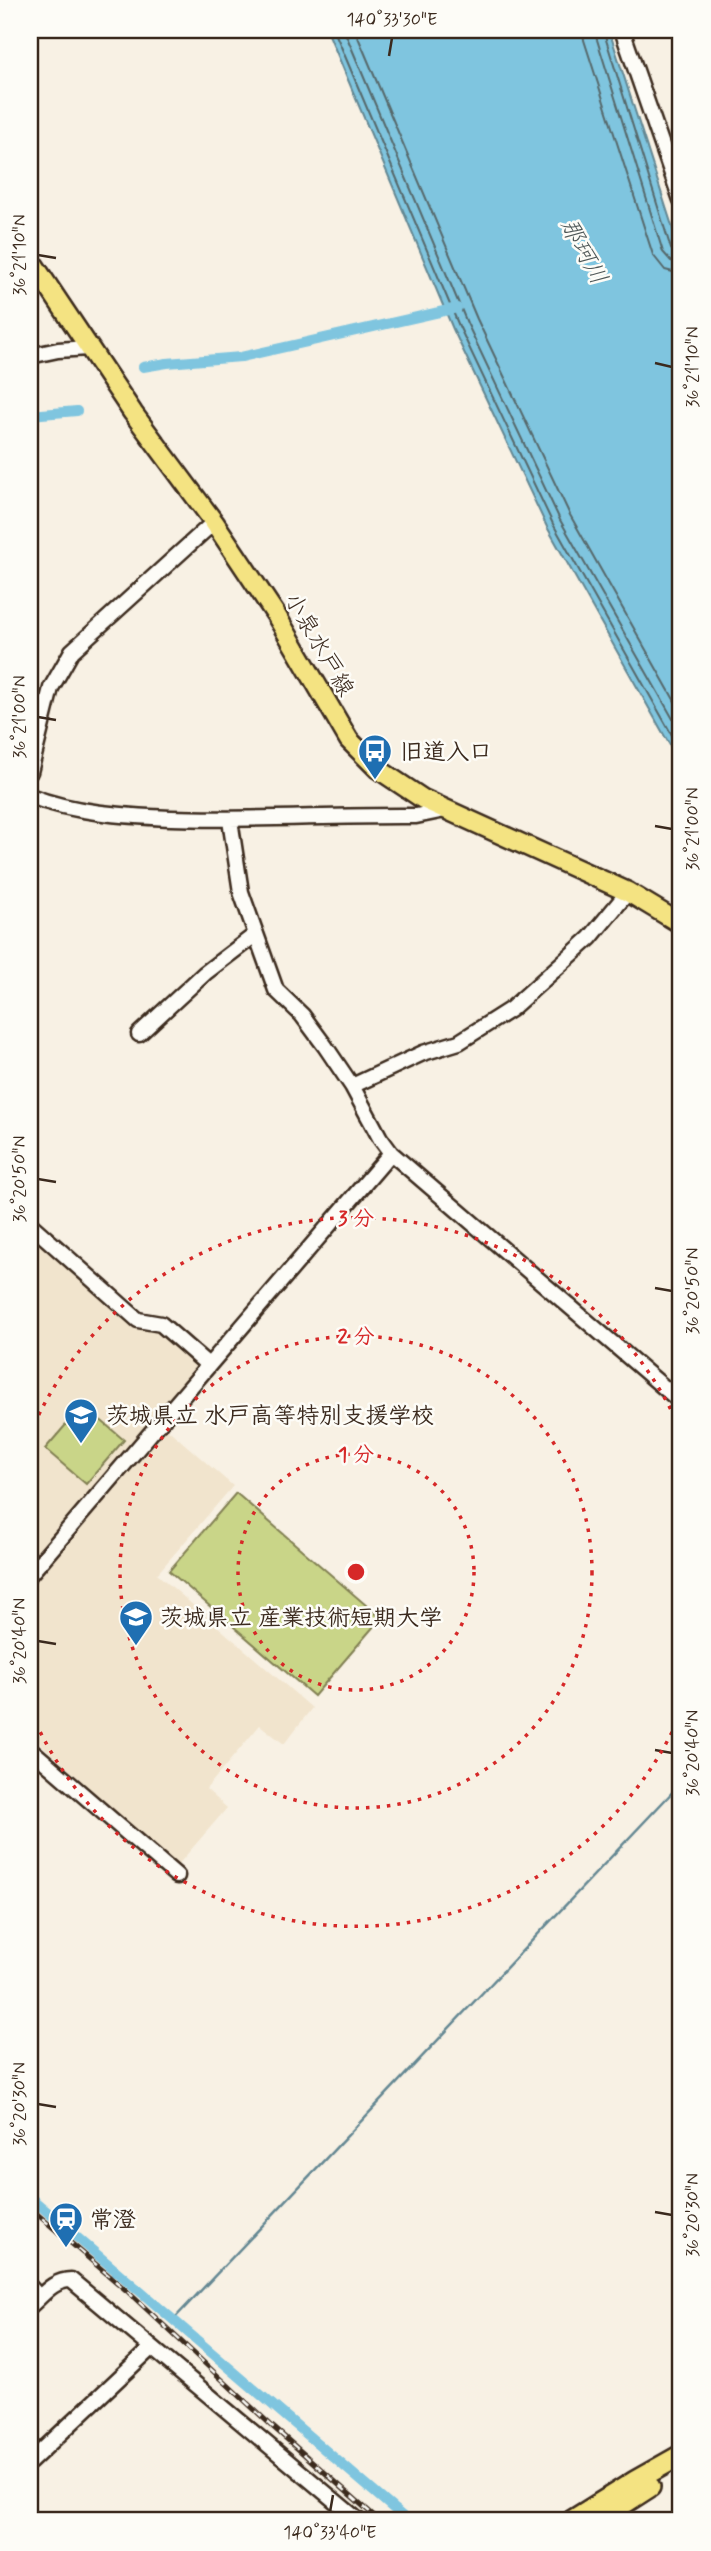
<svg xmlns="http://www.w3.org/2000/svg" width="711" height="2551" font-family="Mynerve,'Klee One',sans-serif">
  <rect width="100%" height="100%" fill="#f8f1e4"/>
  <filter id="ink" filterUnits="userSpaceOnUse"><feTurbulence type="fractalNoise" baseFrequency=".0143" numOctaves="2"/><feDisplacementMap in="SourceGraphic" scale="14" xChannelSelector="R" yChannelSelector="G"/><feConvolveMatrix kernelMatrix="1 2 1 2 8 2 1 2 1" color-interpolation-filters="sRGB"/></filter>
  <g filter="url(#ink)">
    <!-- built -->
    <path fill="#f1e4cd" d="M30 1234 136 1326 159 1331 200 1364 198 1370 30 1564Z
      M164 1426 233 1486 157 1574 312 1708 284 1744 260 1725 206 1789 227 1808 176 1867 30 1734V1586Z"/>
    <!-- green -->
    <path fill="#c9d588" stroke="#828053" stroke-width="2" d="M83 1405 124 1440 86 1484 45 1449Z
      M236 1493 381 1618 314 1696 169 1571Z"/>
    <!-- water -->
    <path fill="#7fc5df" stroke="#648792" stroke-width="2" d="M327 30H609L681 254V765L547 527 453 329Z"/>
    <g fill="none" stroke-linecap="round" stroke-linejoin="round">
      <!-- shore -->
      <path stroke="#56686b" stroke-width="2" d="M334 30 459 326 553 524 681 751
        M344 30 467 323 560 520 681 733
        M355 30 477 319 570 515 681 712
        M583 30 584 40 653 255 665 270 681 274
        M594 30 663 252 671 261 681 263
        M603 30 671 249 675 253 681 254"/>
      <!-- stream -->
      <path stroke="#648792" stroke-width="2.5" d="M173 2320 681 1783"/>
      <!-- canal -->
      <path stroke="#7fc5df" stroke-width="10" d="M143 367 167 363 241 357 457 308
        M30 415 77 411
        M30 2197 408 2521"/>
      <!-- minor casing -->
      <g stroke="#3b2a1e" stroke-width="19">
        <path id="minor" d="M622 30 681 200
          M30 356 58 350 88 348
          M30 772 51 688 72 651 214 522
          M30 796C74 813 123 816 171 818 253 821 334 815 416 816L445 810
          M230 820 241 892 276 990 302 1015 325 1046 352 1086 380 1138 391 1153 681 1402
          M139 1034 205 973 256 934
          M352 1086 423 1053 459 1042 511 1009 590 938 628 892
          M30 1224 138 1320 161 1324 208 1365
          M30 1574 391 1153
          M30 1749 177 1876
          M30 2287 39 2297
          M30 2306C43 2295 53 2280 71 2280L359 2521
          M30 2462 151 2348"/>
      </g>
      <!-- major casing -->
      <g stroke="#3b2a1e" stroke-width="23">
        <path id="major" d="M30 259 133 413 214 522 276 615 349 740 378 769 423 799 628 892 681 924"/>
      </g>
      <!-- highway casing -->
      <g stroke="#3b2a1e" stroke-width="24">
        <path id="highway" d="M571 2521 635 2481 681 2455
          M597 2521 650 2487"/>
      </g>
      <!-- minor -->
      <use href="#minor" stroke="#fdfcf7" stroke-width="14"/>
      <!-- major -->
      <use href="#major" stroke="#f4e382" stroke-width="18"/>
      <!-- highway -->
      <use href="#highway" stroke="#f4e382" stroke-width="19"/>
      <!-- rail casing -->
      <g stroke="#3b2a1e" stroke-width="5">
        <path id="rail" d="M30 2208 127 2291 273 2427 380 2521"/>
      </g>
      <!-- rail -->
      <use href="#rail" stroke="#fdfcf7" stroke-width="2.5" stroke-dasharray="8" stroke-linecap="butt"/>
    </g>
  </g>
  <!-- ticks -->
  <path fill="none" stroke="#3b2a1e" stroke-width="2.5" d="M389 56 392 38M38 255 56 258M655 363 672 367M38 717 56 720M655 826 672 829M38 1179 56 1182M655 1288 672 1291M38 1641 56 1644M655 1750 672 1753M38 2104 56 2107M655 2212 672 2215M330 2512 333 2495"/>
  <!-- distance rings -->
  <g fill="none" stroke="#d62828" stroke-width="3.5" stroke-dasharray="3.5 7">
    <circle cx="356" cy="1572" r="118"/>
    <circle cx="356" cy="1572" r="236"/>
    <path d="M681 1713A354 354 0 0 1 30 1710M30 1434A354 354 0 0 1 681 1431"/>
  </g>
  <!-- icons -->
  <defs>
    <g id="bus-pin" transform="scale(1.75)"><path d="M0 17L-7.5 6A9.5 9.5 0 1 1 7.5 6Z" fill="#1f6fb2" stroke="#fdfcf7"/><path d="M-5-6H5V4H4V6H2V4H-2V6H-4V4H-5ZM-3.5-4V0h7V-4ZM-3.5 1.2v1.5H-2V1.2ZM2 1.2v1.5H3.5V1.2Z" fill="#fff"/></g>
    <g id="school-pin" transform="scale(1.75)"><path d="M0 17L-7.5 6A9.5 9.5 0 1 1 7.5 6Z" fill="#1f6fb2" stroke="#fdfcf7"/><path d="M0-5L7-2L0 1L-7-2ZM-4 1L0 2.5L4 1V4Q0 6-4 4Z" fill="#fff"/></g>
    <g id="university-pin" transform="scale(1.75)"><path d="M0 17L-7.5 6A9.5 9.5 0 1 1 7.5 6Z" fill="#1f6fb2" stroke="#fdfcf7"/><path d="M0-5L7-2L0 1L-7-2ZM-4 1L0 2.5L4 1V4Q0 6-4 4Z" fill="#fff"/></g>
    <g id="station-pin" transform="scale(1.75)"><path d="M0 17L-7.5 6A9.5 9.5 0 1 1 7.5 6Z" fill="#1f6fb2" stroke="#fdfcf7"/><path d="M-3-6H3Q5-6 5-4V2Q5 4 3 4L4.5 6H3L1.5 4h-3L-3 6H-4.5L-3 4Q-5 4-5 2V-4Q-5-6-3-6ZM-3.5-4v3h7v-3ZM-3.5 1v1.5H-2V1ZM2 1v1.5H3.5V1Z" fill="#fff"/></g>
  </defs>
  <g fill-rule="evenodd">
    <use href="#bus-pin" x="375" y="751"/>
    <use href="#school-pin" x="81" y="1415"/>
    <use href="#university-pin" x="136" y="1617"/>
    <use href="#station-pin" x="66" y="2219"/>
  </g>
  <g text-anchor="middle" stroke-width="5" stroke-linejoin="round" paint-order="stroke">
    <!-- street labels -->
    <g font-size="23" fill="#3b2a1e" stroke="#fdfcf7">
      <text transform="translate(320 644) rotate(60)" y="8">小泉水戸線</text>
    </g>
    <!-- poi labels -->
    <g font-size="23" font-weight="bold" fill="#3b2a1e" stroke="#fdfcf7" text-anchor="start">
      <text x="400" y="759">旧道入口</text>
      <text x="106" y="1423">茨城県立 水戸高等特別支援学校</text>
      <text x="160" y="1625">茨城県立 産業技術短期大学</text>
      <text x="90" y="2227">常澄</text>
    </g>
    <!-- water labels -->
    <g font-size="24" font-style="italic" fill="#4f5858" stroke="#fdfcf7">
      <text transform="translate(584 251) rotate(61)" y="8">那珂川</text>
    </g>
  </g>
  <circle cx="356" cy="1572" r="10" fill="#d62828" stroke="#fdfcf7" stroke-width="3.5"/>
  <g font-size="21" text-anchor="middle" font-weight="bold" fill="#d62828" stroke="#fdfcf7" stroke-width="5" stroke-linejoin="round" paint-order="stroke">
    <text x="356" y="1225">3 分</text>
    <text x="356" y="1343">2 分</text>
    <text x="356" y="1461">1 分</text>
  </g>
  <!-- margin -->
  <rect width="711" height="2551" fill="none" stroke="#fdfcf7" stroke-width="77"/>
  <rect x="38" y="38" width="634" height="2474" fill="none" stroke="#3b2a1e" stroke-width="2.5"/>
  <g font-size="18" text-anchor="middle" fill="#3b2a1e">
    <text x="392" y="25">140°33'30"E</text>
    <text transform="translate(19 255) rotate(-90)" y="6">36°21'10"N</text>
    <text transform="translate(692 367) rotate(-90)" y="6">36°21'10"N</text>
    <text transform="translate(19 717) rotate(-90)" y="6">36°21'00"N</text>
    <text transform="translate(692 829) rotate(-90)" y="6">36°21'00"N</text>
    <text transform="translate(19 1179) rotate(-90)" y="6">36°20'50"N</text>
    <text transform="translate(692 1291) rotate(-90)" y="6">36°20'50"N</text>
    <text transform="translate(19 1641) rotate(-90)" y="6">36°20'40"N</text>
    <text transform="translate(692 1753) rotate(-90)" y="6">36°20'40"N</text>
    <text transform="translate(19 2104) rotate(-90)" y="6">36°20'30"N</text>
    <text transform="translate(692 2215) rotate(-90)" y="6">36°20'30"N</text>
    <text x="330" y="2538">140°33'40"E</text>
  </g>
</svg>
